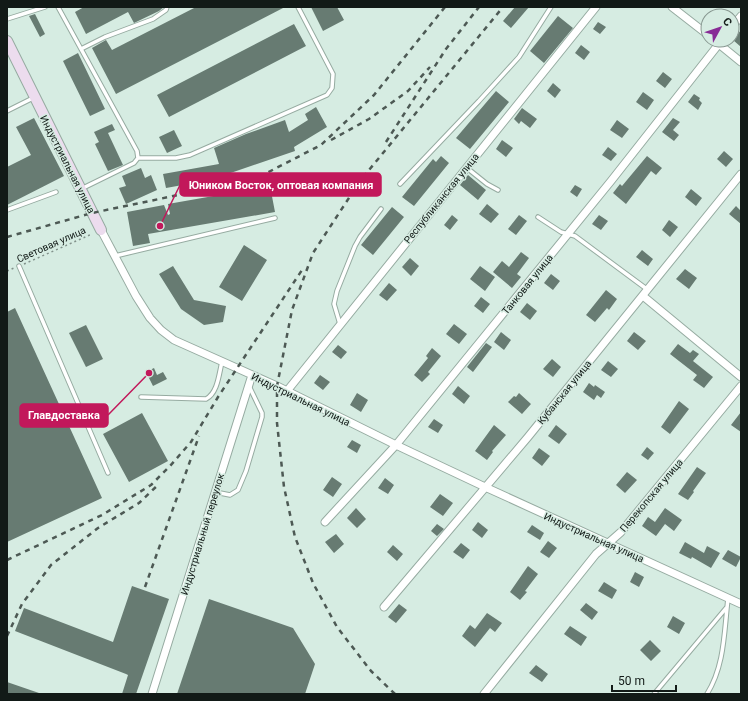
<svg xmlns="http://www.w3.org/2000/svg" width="748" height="701" font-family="Roboto,sans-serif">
  <rect width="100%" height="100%" fill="#d6ece2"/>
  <!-- building -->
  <path fill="#677b72" d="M84 7H164L159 11 134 23 128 12 86 34 75 12Z
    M196 7H285L116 94 92 48 106 40 112 50Z
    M311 7H337L344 20 323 31Z
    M515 7H529L511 28 503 21Z
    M35 14 45 34 40 37 29 16Z
    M558 16 573 28 544 63 530 51Z
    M598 22 606 27 600 34 593 29Z
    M294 24 306 46 169 117 157 95Z
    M741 30V47L733 40Z
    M581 45 590 52 584 60 575 53Z
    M78 53 105 109 90 116 63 61Z
    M663 72 672 79 665 88 656 81Z
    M553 83 561 90 555 98 547 91Z
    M496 91 509 102 470 149 456 138Z
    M643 92 654 100 647 110 636 102Z
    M694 94 700 98 699 100 702 103 698 110 688 102Z
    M316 107 327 127 294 147 295 151 216 178V179L166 188 163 174 219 164 214 148 246 134 285 120 289 132 308 120 305 114Z
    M522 108 537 119 530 128 521 121 519 124 514 119Z
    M34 118 64 176 7 205V167L31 155 16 127Z
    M673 118 680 122 673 130 679 135 674 141 662 132Z
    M617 120 629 129 622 138 610 130Z
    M112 124 115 130 108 133 123 165 108 171 95 144 99 142 94 132Z
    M174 130 182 146 167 153 159 137Z
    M502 140 513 148 506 157 496 149Z
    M608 147 617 154 611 161 602 155Z
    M724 151 733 159 726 167 717 159Z
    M441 156 449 163 414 206 402 197 433 159 436 162Z
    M647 156 662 168 656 175 651 171 626 204 613 193 620 184 622 186Z
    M141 168 145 178 151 175 157 190 126 204 119 188 126 186 122 176Z
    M468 175 486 190 478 200 460 185Z
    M575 185 582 189 577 197 570 192Z
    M270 186 275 212 148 234 150 243 133 246 127 212 164 205 168 215 170 214 168 204Z
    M691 189 702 198 696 206 685 197Z
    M487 204 499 214 491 223 479 214Z
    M736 206 741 211V224L729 214Z
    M392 207 404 217 373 255 361 245Z
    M452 215 458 220 450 230 444 225Z
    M519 215 527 221 516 235 508 229Z
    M599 215 608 221 601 230 592 224Z
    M669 220 678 227 670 237 662 230Z
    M244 245 267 260 242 301 219 287Z
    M642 250 653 259 648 266 636 257Z
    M521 252 529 258 517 274 521 277 512 288 493 272 502 261 509 267Z
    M410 258 419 266 411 276 402 267Z
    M173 266 194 300 226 306 223 322 204 325 181 309 159 274Z
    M480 266 495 277 485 291 470 279Z
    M685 269 697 278 689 289 676 279Z
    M551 274 560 281 553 290 544 283Z
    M389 283 397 290 387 301 379 295Z
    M606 290 617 299 609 310 607 308 595 322 586 315Z
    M481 297 490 304 483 313 474 306Z
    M527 303 537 311 530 320 520 312Z
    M15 308 102 498 7 542V312Z
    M454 324 467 334 459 344 446 334Z
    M86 325 103 359 86 367 69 333Z
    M501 332 511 340 504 350 494 342Z
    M634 332 646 341 638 350 627 341Z
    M486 343 492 347 473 372 467 367Z
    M678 344 690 353 693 350 699 354 693 361 713 377 704 388 693 380 697 375 670 354Z
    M338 345 347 352 341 359 332 352Z
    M432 348 441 356 428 372 430 374 422 382 414 375 428 358 426 356Z
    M552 359 561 367 553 377 543 369Z
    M608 361 618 369 611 377 601 370Z
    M154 368 157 375 163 372 167 379 153 386 146 372Z
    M320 375 330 382 323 390 314 383Z
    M589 383 594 387 595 385 605 392 601 398 597 395 594 400 583 392Z
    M458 386 470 396 464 404 452 394Z
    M357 393 368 400 361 412 350 405Z
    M519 393 531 404 522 414 508 402 514 396 516 397Z
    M679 401 689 409 670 434 661 427Z
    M741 412V432L731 425Z
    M142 413 168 461 129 482 103 434Z
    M434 419 443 425 438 433 428 427Z
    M494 425 506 435 492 451 493 452 487 460 475 451Z
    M556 425 567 434 559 444 548 436Z
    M352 440 361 445 357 453 347 447Z
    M647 447 654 453 648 460 641 455Z
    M539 448 550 456 542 466 532 458Z
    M697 467 706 473 693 491 694 492 688 500 678 494Z
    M627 472 637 480 625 493 616 485Z
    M332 477 342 484 333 497 323 490Z
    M385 478 394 485 388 494 378 488Z
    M440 494 453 503 443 516 430 507Z
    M356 508 366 519 357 528 347 518Z
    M665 508 682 520 674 531 665 524 656 536 642 526 648 517 655 522Z
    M478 522 488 530 482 538 472 530Z
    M437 524 444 529 437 536 431 531Z
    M532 525 544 533 540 540 527 532Z
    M336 534 344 544 334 553 325 542Z
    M548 541 557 548 549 558 540 552Z
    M685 542 704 553 707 546 720 553 711 568 692 557 691 559 679 553Z
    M461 543 470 550 463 559 453 552Z
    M393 545 403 554 397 561 387 552Z
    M728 550 741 557 736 567 722 559Z
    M528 566 538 574 525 591 527 592 520 600 510 592Z
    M635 572 644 577 639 587 630 582Z
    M604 582 617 590 612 599 598 591Z
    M132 586 169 599 136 694H122L128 675 126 674 15 631 24 608 113 642Z
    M209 599 293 628 315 664 305 694H177Z
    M586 603 598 612 592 620 580 610Z
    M399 604 407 610 396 623 388 617Z
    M487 613 502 623 495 632 490 628 475 647 462 636 470 625 475 629Z
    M673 616 685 623 679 634 667 627Z
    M570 626 587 637 581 646 564 634Z
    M650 640 661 651 651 661 640 650Z
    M536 665 548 674 542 682 529 673Z
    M7 682 39 693V694H7Z"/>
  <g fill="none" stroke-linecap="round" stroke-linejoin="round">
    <!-- lane casing -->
    <g stroke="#96aba1" stroke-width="5.5">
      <path id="lane" d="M58 7 137 151 138 158 134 163 81 189
        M7 19 45 7
        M81 49 105 37 153 19 166 10 167 7
        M7 111 33 98
        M138 158H176L190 155 327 95 332 88 333 74 298 7
        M467 168 487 184 498 190
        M400 184 479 101 519 57 551 7
        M7 210 56 192
        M538 217 561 232 575 236 648 290
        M115 256 275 218
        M19 266 108 473
        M340 324 334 304 337 291 355 246 360 237 381 209
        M141 397 206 399C218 393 219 373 222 362
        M215 492 230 495 238 490 246 471 262 417V413L249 386
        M654 694 727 607
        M707 694C725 665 724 631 728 599"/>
    </g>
    <!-- street casing -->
    <g stroke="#96aba1" stroke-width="9">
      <path id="street" d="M672 7 708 35
        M732 27 741 16
        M714 40 741 62
        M101 230 136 296 150 318 161 330 174 340 277 386 396 445 485 487 741 604
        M643 296 741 377
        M287 391 596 7
        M325 522 396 445 611 181 722 40
        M384 607 528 437 741 174
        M152 694 252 375
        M484 694 596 554 621 532 741 386"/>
    </g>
    <!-- secondary casing -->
    <g stroke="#96aba1" stroke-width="12">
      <path id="secondary" d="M7 41 101 230"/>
    </g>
    <!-- path -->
    <path stroke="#81918a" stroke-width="1.5" stroke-dasharray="2 3" stroke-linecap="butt" d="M24 264 92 234
      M7 271 14 268"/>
    <!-- lane -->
    <use href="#lane" stroke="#fff" stroke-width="3.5"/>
    <!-- street -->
    <use href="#street" stroke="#fff" stroke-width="7"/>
    <!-- secondary -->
    <use href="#secondary" stroke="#ecdcee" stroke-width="10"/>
    <!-- rail -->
    <path stroke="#4d5954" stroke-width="2.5" stroke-dasharray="5 5" stroke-linecap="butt" d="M331 140 369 119 408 91 430 67
      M386 142 446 49 479 7
      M7 237 92 213 255 179 321 145 374 95 445 7
      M7 560 102 515 151 485 170 466 191 442 218 397 304 267
      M145 587 199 436
      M7 636 22 604 51 565 98 528 139 503 159 484
      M395 694 371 671 337 627 313 583 295 537 284 487 277 423V386L292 310 313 253 360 181 503 7"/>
  </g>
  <g text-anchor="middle" stroke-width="3" stroke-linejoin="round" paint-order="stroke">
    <!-- street labels -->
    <g font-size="10" fill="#121a17" stroke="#d6ece2">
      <text transform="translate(68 164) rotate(63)" y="4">Индустриальная улица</text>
      <text transform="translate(441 198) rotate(-51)" y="4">Республиканская улица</text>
      <text transform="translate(51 244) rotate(-24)" y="4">Световая улица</text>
      <text transform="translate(527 284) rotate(-51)" y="4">Танковая улица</text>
      <text transform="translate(564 392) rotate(-51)" y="4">Кубанская улица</text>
      <text transform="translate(301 399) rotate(26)" y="4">Индустриальная улица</text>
      <text transform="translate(651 495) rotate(-50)" y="4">Перекопская улица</text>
      <text transform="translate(202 534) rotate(-73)" y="4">Индустриальный переулок</text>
      <text transform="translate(594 537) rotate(24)" y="4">Индустриальная улица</text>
    </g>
  </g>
  <!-- callouts -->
  <path fill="none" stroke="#c2185b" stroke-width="1.5" d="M160 226L180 185M149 373L108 415"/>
  <g fill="#c2185b" stroke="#d6ece2" stroke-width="1.5">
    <circle cx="160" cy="226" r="4"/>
    <circle cx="149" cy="373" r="4"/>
  </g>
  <g fill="#c2185b" stroke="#c2185b" stroke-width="1.5">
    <rect x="180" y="173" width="201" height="23" rx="4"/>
    <rect x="20" y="404" width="88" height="23" rx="4"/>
  </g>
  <g font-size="11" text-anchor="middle" font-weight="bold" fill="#fff">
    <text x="281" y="189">Юником Восток, оптовая компания</text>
    <text x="64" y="419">Главдоставка</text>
  </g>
  <!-- border -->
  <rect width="748" height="701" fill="none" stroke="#121a17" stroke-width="16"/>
  <!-- north arrow -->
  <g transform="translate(720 28) rotate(50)"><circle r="19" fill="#d6ece2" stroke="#889891"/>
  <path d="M0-3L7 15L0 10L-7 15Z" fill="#882b96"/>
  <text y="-6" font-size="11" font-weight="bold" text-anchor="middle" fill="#121a17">С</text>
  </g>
  <!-- scale -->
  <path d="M612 685v6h64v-6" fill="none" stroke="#121a17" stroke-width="2"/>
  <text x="618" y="685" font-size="12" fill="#121a17" stroke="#d6ece2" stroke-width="3" paint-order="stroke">50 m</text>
</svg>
